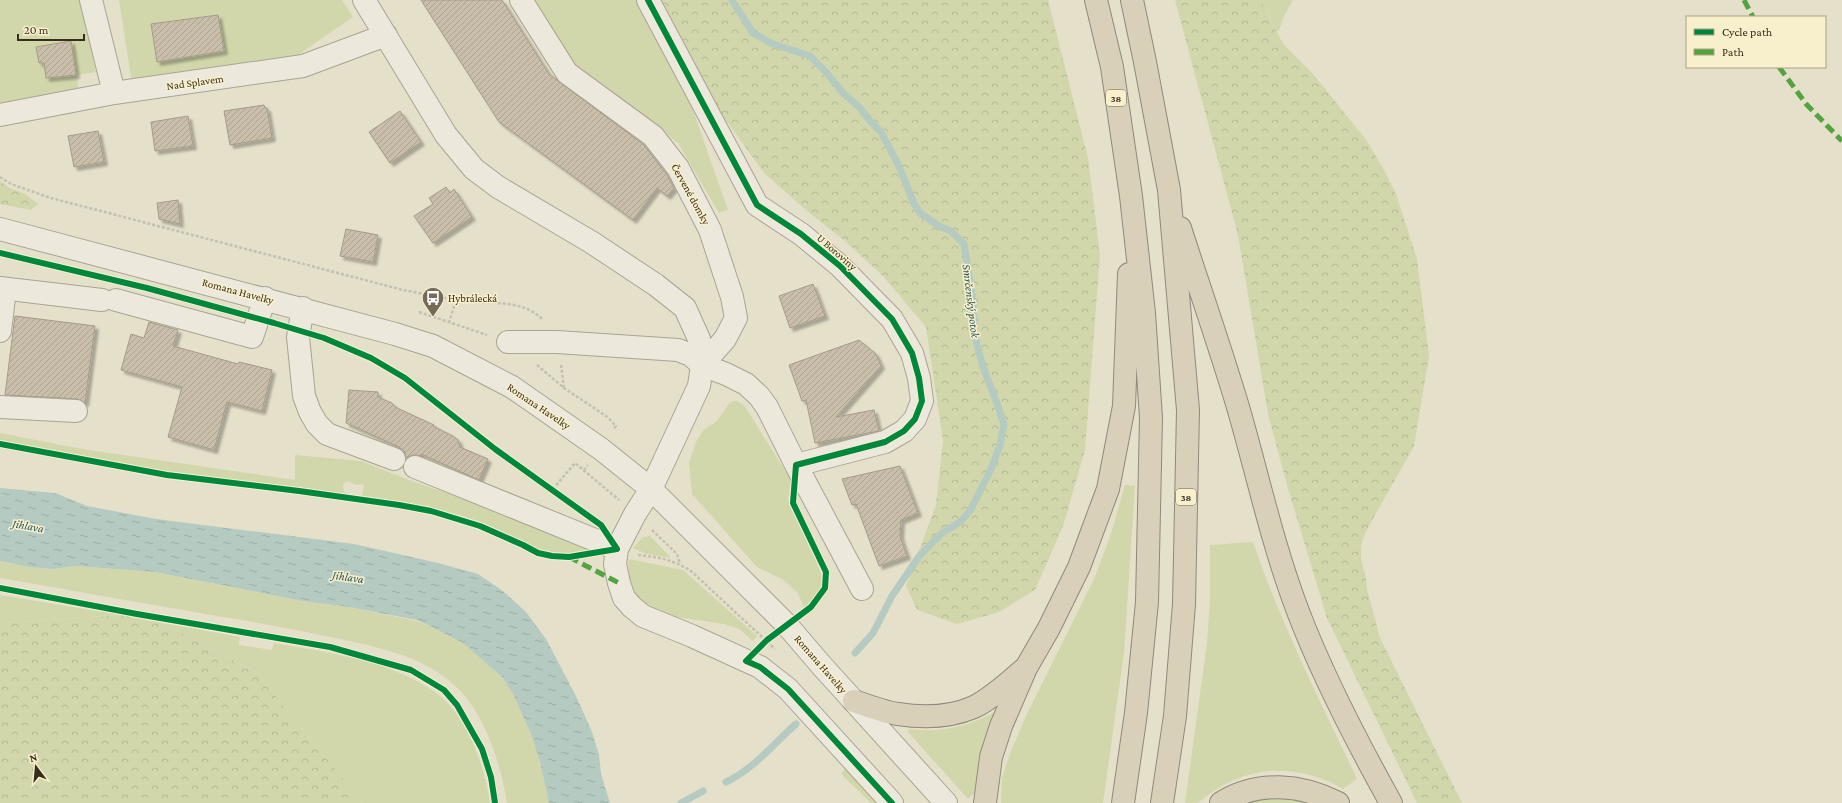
<svg xmlns="http://www.w3.org/2000/svg" width="1842" height="803" font-family="'Crimson Pro',serif">
  <defs>
    <pattern id="forest-crowns" width="20" height="18" patternUnits="userSpaceOnUse"><rect width="20" height="18" fill="#d1d7aa"/><path d="M2 6a3 3 0 1 1 6 0M12 15a3 3 0 1 1 6 0" fill="none" stroke="#b4b992"/></pattern>
    <pattern id="water-ripples" width="26" height="14" patternUnits="userSpaceOnUse"><rect width="26" height="14" fill="#b5cac0"/><path d="M2 4q2-2 4 0t4 0M15 11q2-2 4 0t4 0" fill="none" stroke="#9caea4"/></pattern>
    <pattern id="building-hatch" width="6" height="6" patternUnits="userSpaceOnUse"><rect width="6" height="6" fill="#c9beaa"/><path d="M-1 1l2-2M0 6l6-6M5 7l2-2" fill="none" stroke="#ada392"/></pattern>
    <filter id="shadow"><feDropShadow dx="3.5" dy="3.5" stdDeviation="1" flood-color="#0004"/></filter>
  </defs>
  <rect width="100%" height="100%" fill="#e5e0c9"/>
  <!-- green -->
  <path fill="#d1d7aa" d="M0 0H80L96 72 76 75 79 91 0 104Z
    M119 0H342L353 17 295 57 132 83Z
    M532 0H637L684 85 728 210 719 213 678 143 594 78 575 65Z
    M1261 0H1293L1285 14 1279 30 1277 31Z
    M733 401H737L744 405 791 480 788 500 791 508 817 563 821 574 822 584 819 593 804 607 798 593 782 579 757 567 692 494 689 463 696 442 703 430 716 422 729 404Z
    M0 433 82 449 295 480V455L361 461 409 480 480 504 596 549 592 551 553 554 546 553C518 539 489 524 459 515 428 506 396 502 363 497L362 494 364 487 362 484 356 485 348 481 343 484 344 492 353 496 188 476 0 441Z
    M1125 485 1135 486 1124 653 1103 803H1001L1002 778 1011 751 1026 716 1094 579 1111 534Z
    M650 536 671 558 647 554 633 548 643 537Z
    M1253 542C1281 624 1320 701 1357 779L1343 789C1304 766 1260 764 1220 787 1214 790 1200 802 1197 803 1194 803 1188 803 1185 803L1207 643 1210 602V545Z
    M629 559 683 570 757 636 753 641 739 629 724 624 662 615 650 612 631 589 628 563Z
    M0 561 29 567 53 569 75 566 155 572 308 602 343 606 417 621 434 628 463 643 503 678 513 694 531 734 540 762 549 803H507C501 764 484 710 453 684 419 654 373 646 330 637 293 629 255 622 217 616 145 603 72 591 0 578Z
    M0 595 121 615 9 623 0 621Z
    M163 623 240 637 239 645 272 650 274 643C326 652 393 661 436 693 467 715 485 767 490 803H363L257 673Z
    M995 712 979 757 974 793 968 799 908 732 909 729C941 733 967 727 995 712Z
    M846 768 879 803H871L842 775V772Z
    M1284 797 1313 803H1249L1264 798Z"/>
  <!-- forest -->
  <path fill="url(#forest-crowns)" d="M639 0H1048L1088 158 1100 255 1085 450 1063 526 1035 590 999 612 957 624 917 610 906 586 936 505 943 441 926 327 883 276 845 241 807 211 764 173Z
    M1175 0H1261L1283 44 1314 75 1367 141 1384 170 1396 194 1417 259 1429 356 1414 446 1365 533 1361 546V559L1366 578 1367 589 1380 638 1462 803H1417L1327 618 1287 485 1268 414 1238 235Z
    M0 181 10 188 25 194 38 204 31 210 0 204Z
    M121 615 163 623 257 673 363 803H0V621L9 623Z"/>
  <!-- water -->
  <path fill="url(#water-ripples)" d="M0 488 55 493 87 506 156 519 354 544 438 563 478 574 503 591 526 612 546 639 576 696 592 732 599 755 601 774 610 803H549L540 762 531 734 513 694 503 678 463 643 434 628 417 620 343 606 308 602 155 572 75 566 53 569 29 567 0 561Z"/>
  <g fill="none" stroke-linecap="round" stroke-linejoin="round">
    <!-- stream -->
    <path stroke="#b5cac0" stroke-width="7" d="M732 0 753 33 773 44 810 56 826 72 843 93 859 107 871 122 881 132 899 166 914 204 920 213 939 226 951 231 964 244 973 300 974 333 983 367 998 406 1004 425 1000 445 991 469 970 511 960 522 942 533 920 555 892 596 873 633 855 653
      M726 782C754 769 773 744 796 724
      M681 803 703 791"/>
  </g>
  <!-- building -->
  <path fill="url(#building-hatch)" stroke="#a59b88" filter="url(#shadow)" d="M421 0H502L549 74 644 145 667 175 674 188 667 196 657 188 633 220 499 122Z
    M218 15 224 51 157 62 151 24Z
    M71 41 76 75 46 78 44 63H39L36 47Z
    M264 105 265 108H267L272 138 230 145 224 111Z
    M400 111 421 142 390 163 369 132Z
    M188 116 193 146 155 151 151 122Z
    M98 131 104 162 74 167 68 136Z
    M446 187 450 193 454 189 472 217 433 243 414 216 433 204 429 198Z
    M178 200 180 224 159 219 157 203Z
    M346 229 378 235 373 262 340 256Z
    M813 284 825 316 790 328 779 296Z
    M15 316 95 326 85 403 77 399 5 395Z
    M149 322 178 330 173 346 238 364 239 362 272 370 262 411 227 402 214 450 168 437 182 387 121 370 131 334 144 338Z
    M859 340 876 354 881 366 836 417 874 410 879 431 815 443 806 400 802 401 789 365Z
    M349 390 378 392V397L392 403 395 407 434 425 433 426 453 436 458 440 460 447 488 459 479 480 421 454 420 456 413 455 406 458 404 451 399 447 346 423Z
    M900 466 918 513 901 520 900 536 907 556 879 566 856 504 852 505 842 479Z"/>
  <g fill="none" stroke-linecap="round" stroke-linejoin="round">
    <!-- minor casing -->
    <g stroke="#a9a493" stroke-width="24">
      <path id="minor" d="M91 0 114 93
        M364 0 446 135 474 169 498 187 591 242 656 285 685 308 699 339 702 365 699 386 651 489 635 514 617 549 615 564 619 583 624 598 632 607 643 616 692 636 760 667 788 689 892 803
        M521 0 567 73 653 136 678 168 710 230 732 297 736 318 725 339 702 365
        M648 0 757 205 801 234 840 266 892 319 912 353 919 378 922 401 915 419 904 431 885 442 796 465
        M0 115 114 93 303 66 386 35
        M0 229 395 334 433 346 512 387 601 449 651 489 786 624 822 666 946 803
        M0 288 102 300
        M116 300 252 337 265 298
        M303 308 298 337 304 396 310 412 317 424 327 434 394 459
        M0 331 5 289
        M508 342H557L678 350 691 355 702 365 726 374 746 384 759 396 767 407 796 465 862 589
        M0 407 76 411
        M415 467 617 549"/>
    </g>
    <!-- highway casing -->
    <g stroke="#8f897a" stroke-width="24">
      <path id="highway" d="M1096 0 1112 67 1131 196 1144 313 1151 418 1147 602 1136 713 1123 803
        M1132 0 1145 62 1169 190 1188 410 1184 604 1175 716 1162 803
        M1180 228C1199 287 1220 347 1238 407 1258 476 1273 547 1299 614 1324 679 1357 742 1391 803
        M854 701C868 706 884 712 898 714 923 718 951 717 974 707 992 698 1008 683 1023 670
        M985 803 991 757 1001 726 1026 668 1049 628 1079 567 1108 489 1124 406 1129 274
        M1221 803C1258 780 1301 784 1338 803"/>
    </g>
    <!-- path -->
    <path stroke="#c4c0b2" stroke-width="2.5" stroke-dasharray="3 2" stroke-linecap="butt" d="M0 177 11 184 51 198 403 290C420 293 438 297 455 300 483 305 522 297 543 320
      M419 312 487 335
      M449 323 456 300
      M537 365 564 388 606 416 616 426 613 430
      M561 365 564 388
      M584 470 588 465
      M553 489 575 463 619 500
      M652 530 677 554 680 564
      M638 555C658 557 674 560 691 571L775 649"/>
    <!-- minor -->
    <use href="#minor" stroke="#ece8db" stroke-width="22"/>
    <!-- highway -->
    <use href="#highway" stroke="#d8d0b9" stroke-width="22"/>
    <!-- quiet -->
    <path stroke="#53a440" stroke-width="5" stroke-dasharray="10 5" stroke-linecap="butt" d="M1744 0 1753 17
      M1779 67 1807 105 1842 141
      M569 557 619 583"/>
    <!-- cycleway casing -->
    <g stroke="#f8f0cd" stroke-width="8">
      <path id="cycleway" d="M648 0 757 205 801 234 840 266 892 319 912 353 919 378 922 401 915 419 904 431 885 442 796 465 793 503 826 572 825 588 811 607 767 640 746 661 760 667 788 689 892 803
        M0 253 147 288 274 323 324 338 371 358 405 378 495 449 601 525 617 549 569 557 552 556 538 553 523 545 480 526 431 511 399 505 299 491 167 475 0 444
        M0 588 137 614 330 647 411 670 444 690 457 705 482 749 491 777 495 803"/>
    </g>
    <!-- cycleway -->
    <use href="#cycleway" stroke="#00873e" stroke-width="6"/>
  </g>
  <!-- icons -->
  <defs>
    <g id="bus-pin" transform="scale(1.15)"><path d="M0 17L-7.5 6A9.5 9.5 0 1 1 7.5 6Z" fill="#756b58" stroke="#f8f0cd"/><path d="M-5-6H5V4H4V6H2V4H-2V6H-4V4H-5ZM-3.5-4V0h7V-4ZM-3.5 1.2v1.5H-2V1.2ZM2 1.2v1.5H3.5V1.2Z" fill="#fff"/></g>
  </defs>
  <g fill-rule="evenodd">
    <use href="#bus-pin" x="433" y="298"/>
  </g>
  <g text-anchor="middle" stroke-width="3" stroke-linejoin="round" paint-order="stroke">
    <!-- shield labels -->
    <g fill="#f8f0cd" stroke="#726750" stroke-width="1">
      <rect x="1106" y="90" width="20" height="16" rx="3"/>
      <rect x="1176" y="489" width="20" height="16" rx="3"/>
    </g>
    <g font-size="10" font-weight="bold" fill="#382c1b">
      <text x="1116" y="102">38</text>
      <text x="1186" y="501">38</text>
    </g>
    <!-- street labels -->
    <g font-size="11" fill="#382c1b" stroke="#f8f0cd">
      <text transform="translate(195 82) rotate(-8)" y="4">Nad Splavem</text>
      <text transform="translate(691 194) rotate(61)" y="4">Červené domky</text>
      <text transform="translate(837 252) rotate(41)" y="4">U Boroviny</text>
      <text transform="translate(238 291) rotate(15)" y="4">Romana Havelky</text>
      <text transform="translate(539 406) rotate(34)" y="4">Romana Havelky</text>
      <text transform="translate(821 664) rotate(49)" y="4">Romana Havelky</text>
    </g>
    <!-- poi labels -->
    <g font-size="11" fill="#382c1b" stroke="#f8f0cd" text-anchor="start">
      <text x="448" y="302">Hybrálecká</text>
    </g>
    <!-- water labels -->
    <g font-size="12" font-style="italic" fill="#295659" stroke="#f8f0cd">
      <text transform="translate(971 301) rotate(83)" y="4">Smrčenský potok</text>
      <text transform="translate(28 526) rotate(10)" y="4">Jihlava</text>
      <text transform="translate(348 577) rotate(8)" y="4">Jihlava</text>
    </g>
  </g>
  <!-- legend -->
  <rect x="1686" y="16" width="140" height="52" fill="#f8f0cd" stroke="#aba286"/>
  <rect x="1694" y="29" width="20" height="6" fill="#00873e" stroke="#aba286"/>
  <text x="1722" y="36" font-size="12" fill="#382c1b">Cycle path</text>
  <rect x="1694" y="49" width="20" height="6" fill="#53a440" stroke="#aba286"/>
  <text x="1722" y="56" font-size="12" fill="#382c1b">Path</text>
  <!-- north arrow -->
  <g transform="translate(36 767) rotate(344)" stroke="#f8f0cd" stroke-width="3" paint-order="stroke">
  <path d="M0-3L7 15L0 10L-7 15Z" fill="#382c1b"/>
  <text y="-6" font-size="11" font-weight="bold" text-anchor="middle" fill="#382c1b">N</text>
  </g>
  <!-- scale -->
  <path d="M18 34v6h66v-6" fill="none" stroke="#382c1b" stroke-width="2"/>
  <text x="24" y="34" font-size="12" fill="#382c1b" stroke="#f8f0cd" stroke-width="3" paint-order="stroke">20 m</text>
</svg>
